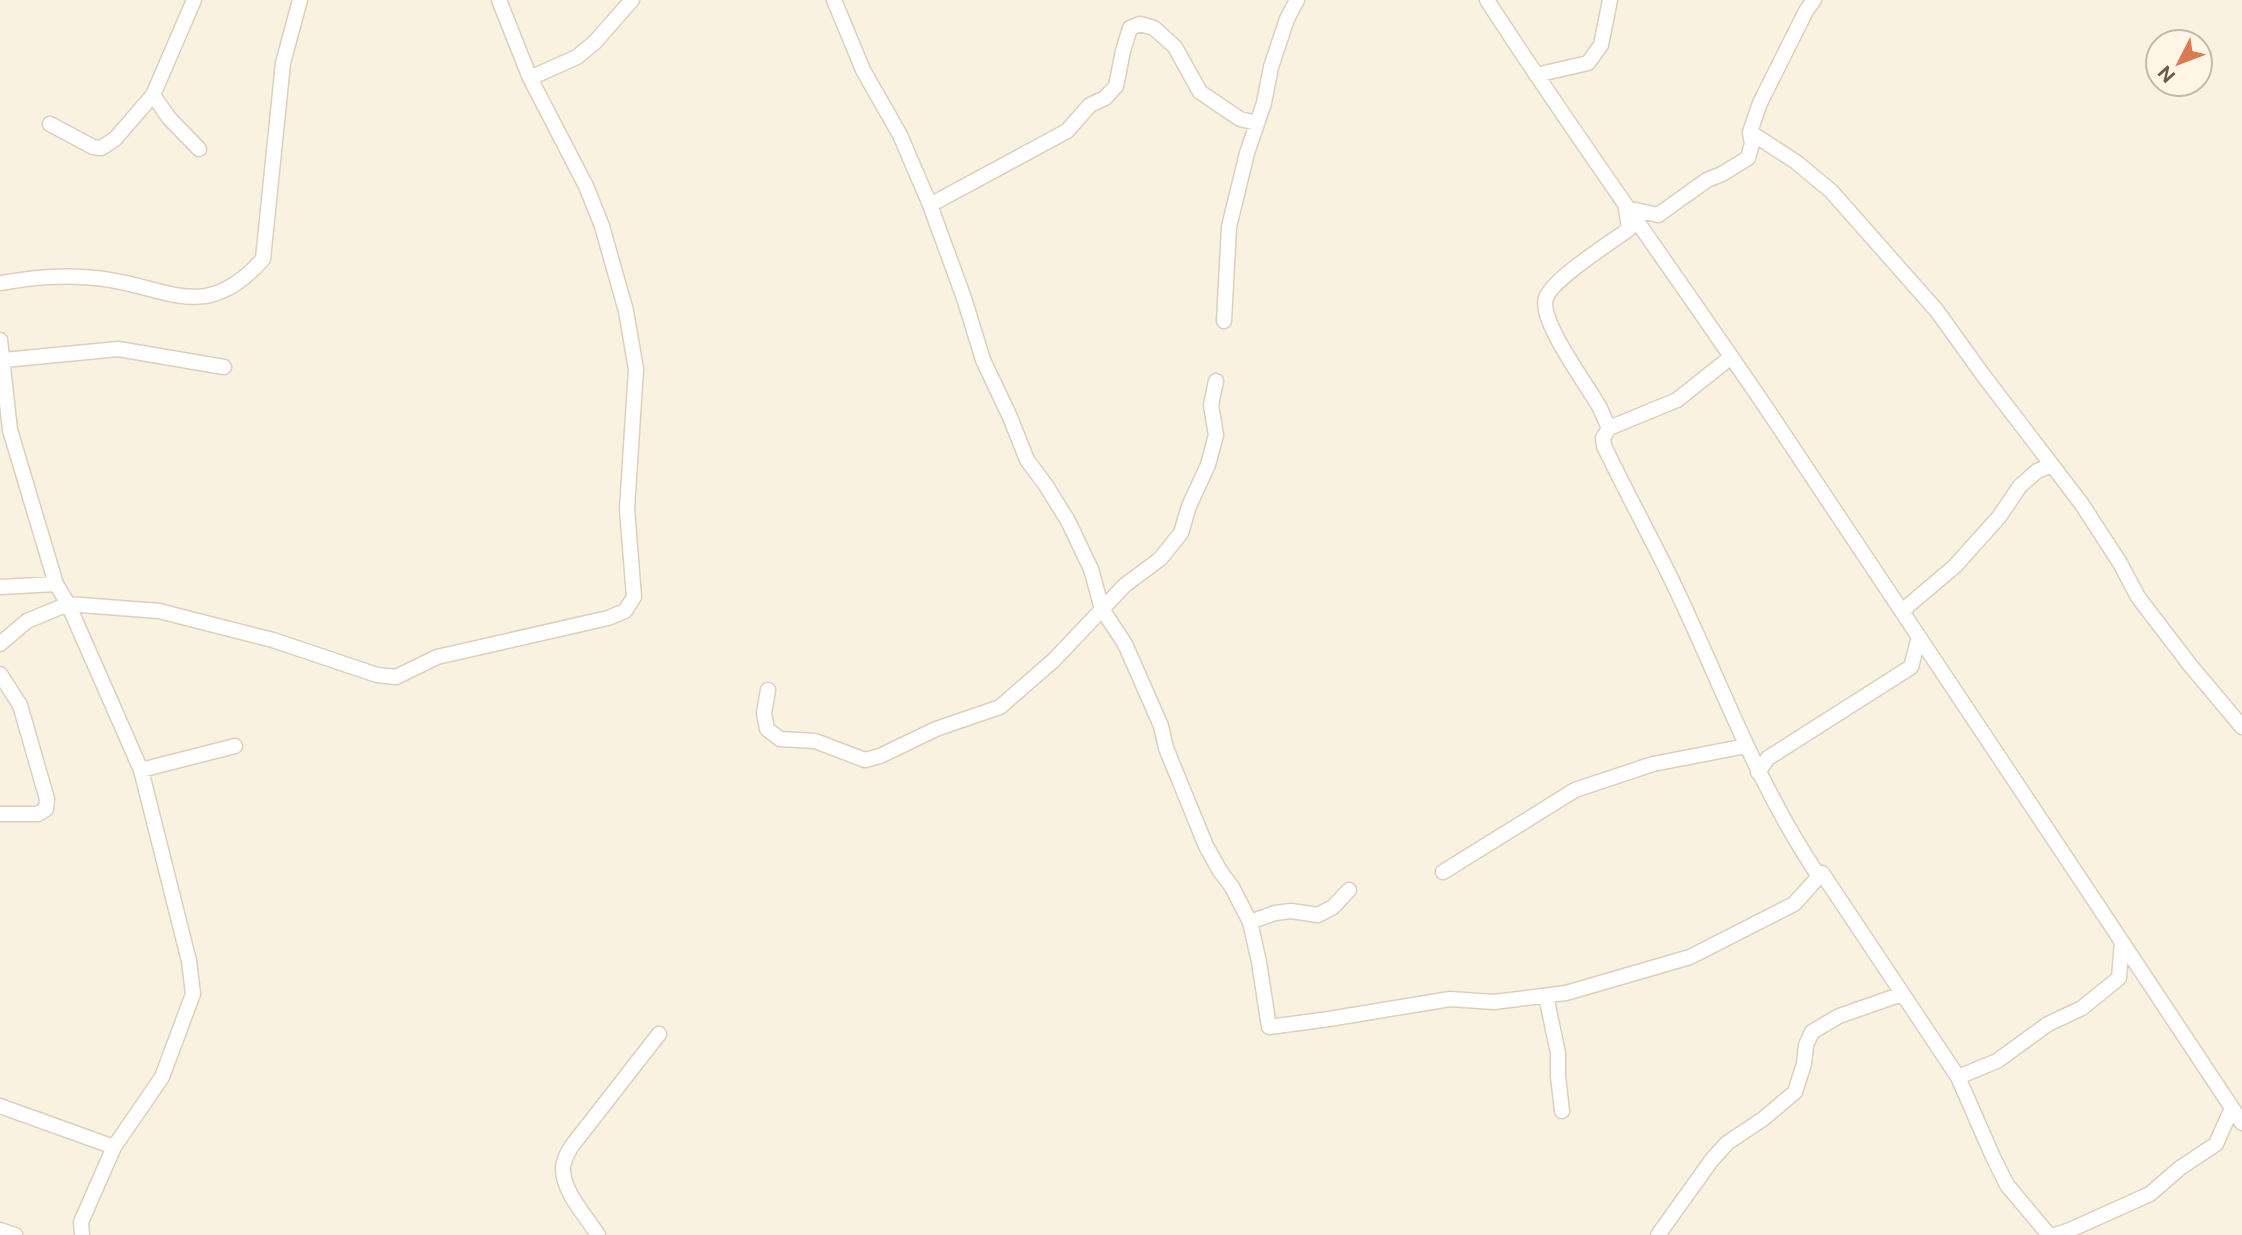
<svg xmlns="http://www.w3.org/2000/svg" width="2242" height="1235" font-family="'Public Sans',sans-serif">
  <rect width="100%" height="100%" fill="#faf2e1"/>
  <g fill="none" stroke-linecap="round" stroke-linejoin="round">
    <!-- minor casing -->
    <g stroke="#ddcfbe" stroke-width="17">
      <path id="minor" d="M834 0 863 70 900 135 930 205 964 298 983 360 1010 417 1027 460 1045 484 1068 521 1091 569 1102 609 1125 644 1147 694 1161 726 1166 748 1206 846 1220 871 1232 887 1250 922
        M1487 0C1578 141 1677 276 1771 415 1930 650 2085 887 2242 1123
        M1536 75 1588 63 1601 45 1610 0
        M530 78 577 57 595 42 632 0
        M153 95 169 118 199 149
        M50 124 93 147 101 148 115 139 153 95 194 0
        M1750 132 1796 162 1831 191 1937 311 1983 375 2081 503 2120 563 2138 597 2190 665 2242 727
        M930 205 1067 131 1090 105 1105 98 1116 86 1123 51 1130 28 1140 24 1154 28 1175 47 1200 92 1240 119 1257 123
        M0 283C32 278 63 274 96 278 167 285 204 326 263 259L283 63 300 0
        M1224 321 1229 227 1247 153 1264 103 1271 67 1287 19 1297 0
        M0 340 10 430 56 584 68 604 141 770 189 961 193 994 162 1077 114 1147 81 1222 82 1235
        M1731 357 1677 400 1609 428 1603 438 1604 446C1627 494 1653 541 1676 589 1722 686 1758 786 1818 875L1822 873 1958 1077 1993 1157 2007 1185 2049 1235
        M4 360 118 349 224 367
        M1609 428C1606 422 1603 415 1600 408 1588 386 1538 320 1546 298 1552 279 1612 242 1629 229L1626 208 1658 215 1707 180 1722 174 1748 158 1752 144 1750 132 1760 103 1806 11 1814 0
        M0 587 56 584
        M1902 611 1955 566 1999 517 2020 486 2037 471 2052 465
        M0 644 27 621 68 604 159 611 273 640 377 675 396 677 437 657 608 618 625 611 634 597 627 509 636 369 626 311 602 226 586 186 530 78 499 0
        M0 674 20 705 47 799 46 809 38 814H0
        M768 690 764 713 767 729 780 739 815 741 865 760 880 756 936 729 1000 707 1054 660 1125 585 1160 559 1181 533 1189 506 1208 465 1216 435 1211 405 1216 381
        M141 770 235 746
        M1758 772 1768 758 1911 667 1919 637
        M1443 872 1575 790 1653 764 1746 746
        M1349 890 1333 907 1318 915 1291 911 1275 913 1250 922 1259 962 1269 1027 1329 1019 1450 999 1494 1002 1566 993 1690 957 1794 904 1822 873
        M1546 996 1558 1053V1076L1562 1111
        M1958 1077 1997 1061 2048 1024 2082 1008 2119 978 2122 942
        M0 1106 114 1147
        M0 1230 15 1235
        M598 1235C586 1216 563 1192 563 1169 563 1161 567 1154 571 1147L659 1034
        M1658 1235 1711 1161 1727 1143 1763 1119 1795 1092 1804 1064 1806 1045 1812 1032 1839 1016 1902 994
        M2055 1235 2070 1230 2150 1194 2180 1168 2216 1144 2232 1108"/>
    </g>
    <!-- minor -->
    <use href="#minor" stroke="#fff" stroke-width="14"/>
  </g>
  <!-- north arrow -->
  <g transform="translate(2179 63) rotate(228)"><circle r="33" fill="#fdf6e6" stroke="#c4b8a8" stroke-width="2"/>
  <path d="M0-5L12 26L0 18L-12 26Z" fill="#da7a50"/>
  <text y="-10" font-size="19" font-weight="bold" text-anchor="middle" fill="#6e5a4a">N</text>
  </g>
</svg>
